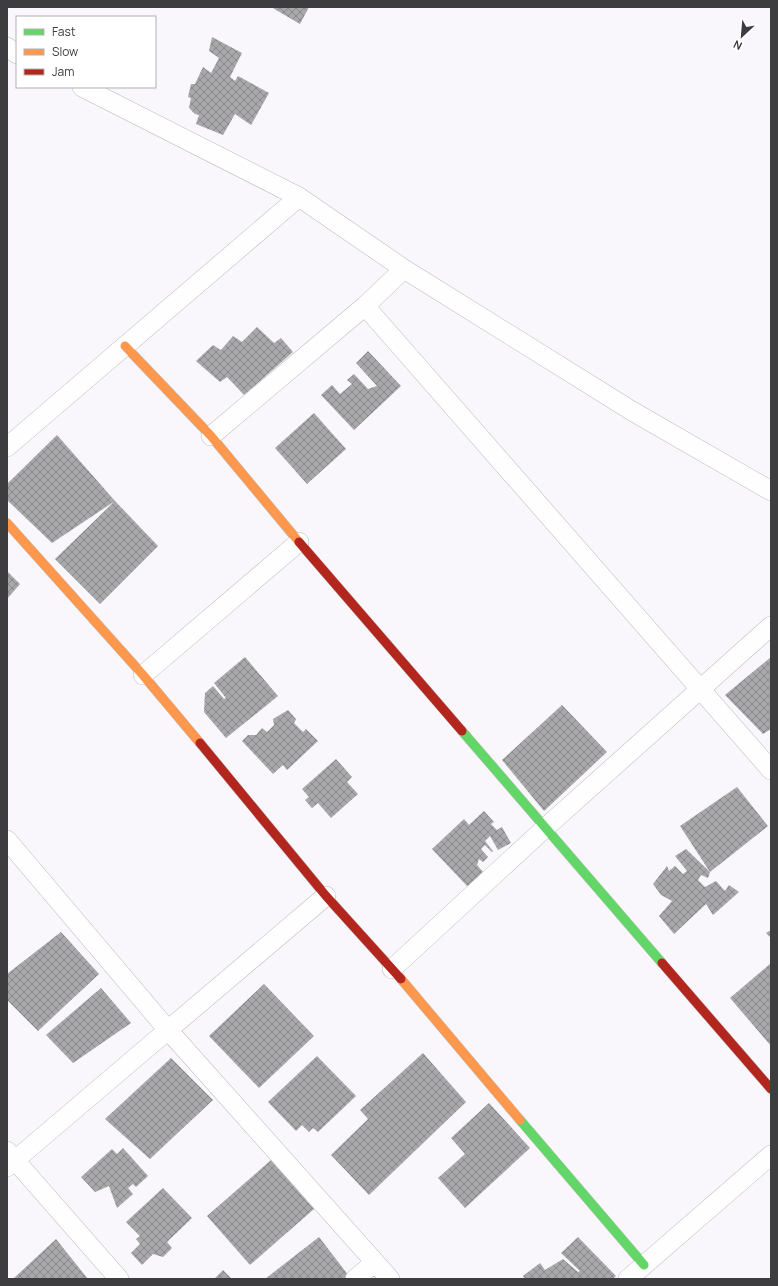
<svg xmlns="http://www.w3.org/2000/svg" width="778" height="1286" font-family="Manrope,sans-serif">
  <defs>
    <pattern id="building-cross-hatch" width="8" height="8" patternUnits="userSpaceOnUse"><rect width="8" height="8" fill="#a8a7a9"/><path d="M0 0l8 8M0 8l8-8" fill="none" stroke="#8a898b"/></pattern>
  </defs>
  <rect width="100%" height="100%" fill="#f9f7fb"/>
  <!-- building -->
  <path fill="url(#building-cross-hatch)" d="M271 7H309L300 24Z
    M212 37 242 53 230 77 235 81 238 76 269 93 251 125 235 114 223 135 196 124 199 115 195 114 189 108 191 98 188 97 191 84H195L203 67 211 73 219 58 209 51Z
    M257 327 274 343 281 338 293 352 244 395 227 377 220 382 196 361 213 345 221 350 233 336 242 342Z
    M368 351 401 386 354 430 321 395 332 385 340 394 352 384 347 380 354 374 368 389 377 386 356 363Z
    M314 413 346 449 307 484 275 448Z
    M57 435 115 501 158 546 100 604 55 559 115 501 52 543 7 500V484Z
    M7 571 20 584 7 599Z
    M245 657 278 696 226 738 204 712 205 693 213 686 224 699 226 698 214 683Z
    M771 657V729L763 734 725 695Z
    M562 705 607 752 544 811 502 760Z
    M288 710 296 719 294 723 303 732 306 729 318 741 287 770 283 765 273 774 242 741 248 735H256L262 728 267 732 274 725 273 719Z
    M336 759 352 777 347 782 358 794 331 818 318 803 312 808 305 800 309 797 302 789Z
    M737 787 768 826 710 872 680 826Z
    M484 811 494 822 491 824 497 830 502 827 511 843 498 850 490 836 485 841 493 851 492 852 485 845 481 849 488 857 483 862 479 859 477 865 483 872 468 887 432 849 464 819 469 825Z
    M686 849 710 872 708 878 701 875 698 880 705 887 716 881 725 891 729 885 739 892 713 915 706 904 674 934 659 916 672 901 661 895 653 884 667 866 669 871 675 866 683 874 687 871 675 856Z
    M771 930V938L766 933Z
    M61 932 99 974 38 1031 7 1000V974Z
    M771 963V1046L730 998Z
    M264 984 314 1036 259 1088 209 1036Z
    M101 988 131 1023 73 1063 46 1035Z
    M423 1053 466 1102 369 1195 331 1155 368 1119 360 1110Z
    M317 1056 356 1096 318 1132 313 1128 309 1132 302 1125 296 1131 268 1102Z
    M171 1058 213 1100 150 1159 105 1119Z
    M489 1103 530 1148 465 1208 438 1178 465 1154 451 1138Z
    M123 1148 148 1176 136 1187 133 1184 128 1188 133 1194 117 1208 109 1186 95 1192 81 1177 112 1149 117 1154Z
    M271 1160 314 1209 250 1265 207 1216Z
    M163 1188 192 1218 167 1242 172 1248 163 1257 153 1254 142 1265 131 1253 140 1244 136 1239 140 1236 126 1222Z
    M319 1237 349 1276 345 1279H265Z
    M578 1237 616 1276 613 1279H525L523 1276 540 1263 545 1270 563 1259 578 1272 580 1271 561 1253Z
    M56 1239 88 1279H13Z
    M223 1270 232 1279H214Z"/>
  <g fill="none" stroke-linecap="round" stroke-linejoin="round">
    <!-- street casing -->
    <g stroke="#bcbbbd" stroke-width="20">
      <path id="street" d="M7 47 17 54
        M82 87 299 197
        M365 306 771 770
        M211 436 365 306 404 269
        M7 447 299 197 404 269 632 411 771 491
        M143 675 299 542
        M7 840 168 1030 7 1167
        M326 896 168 1030 390 1279
        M392 969 545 828 771 626
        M7 1151 119 1279
        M355 1279 375 1262
        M628 1279 771 1155"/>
    </g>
    <!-- fast casing -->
    <g stroke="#bcbbbd" stroke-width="10">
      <path id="fast" d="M462 731 662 963
        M520 1120 644 1265"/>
    </g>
    <!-- slow casing -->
    <g stroke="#bcbbbd" stroke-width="10">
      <path id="slow" d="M125 346 211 436 299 542
        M7 523 143 675 200 743
        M401 979 520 1120"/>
    </g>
    <!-- jam casing -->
    <g stroke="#bcbbbd" stroke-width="10">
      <path id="jam" d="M299 542 462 731
        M200 743 326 896 401 979
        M662 963 771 1089"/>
    </g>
    <!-- street -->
    <use href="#street" stroke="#fefefe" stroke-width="19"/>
    <!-- fast -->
    <use href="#fast" stroke="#63d668" stroke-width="9"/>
    <!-- slow -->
    <use href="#slow" stroke="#ff974d" stroke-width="9"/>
    <!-- jam -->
    <use href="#jam" stroke="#b3261e" stroke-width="9"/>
  </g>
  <!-- border -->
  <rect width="778" height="1286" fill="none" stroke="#3d3c3e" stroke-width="16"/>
  <!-- legend -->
  <rect x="16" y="16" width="140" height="72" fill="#ffffff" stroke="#b1b1b2"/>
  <rect x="24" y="29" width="20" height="6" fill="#63d668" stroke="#b1b1b2"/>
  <text x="52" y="36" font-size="12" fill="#3d3c3e">Fast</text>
  <rect x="24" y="49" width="20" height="6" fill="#ff974d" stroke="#b1b1b2"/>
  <text x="52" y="56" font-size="12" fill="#3d3c3e">Slow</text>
  <rect x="24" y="69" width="20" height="6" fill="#b3261e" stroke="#b1b1b2"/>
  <text x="52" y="76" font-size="12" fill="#3d3c3e">Jam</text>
  <!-- north arrow -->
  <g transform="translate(742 36) rotate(206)" stroke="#ffffff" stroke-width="3" paint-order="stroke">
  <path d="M0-3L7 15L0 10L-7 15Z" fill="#3d3c3e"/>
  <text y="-6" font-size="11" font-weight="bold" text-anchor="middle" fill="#3d3c3e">N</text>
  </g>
</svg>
